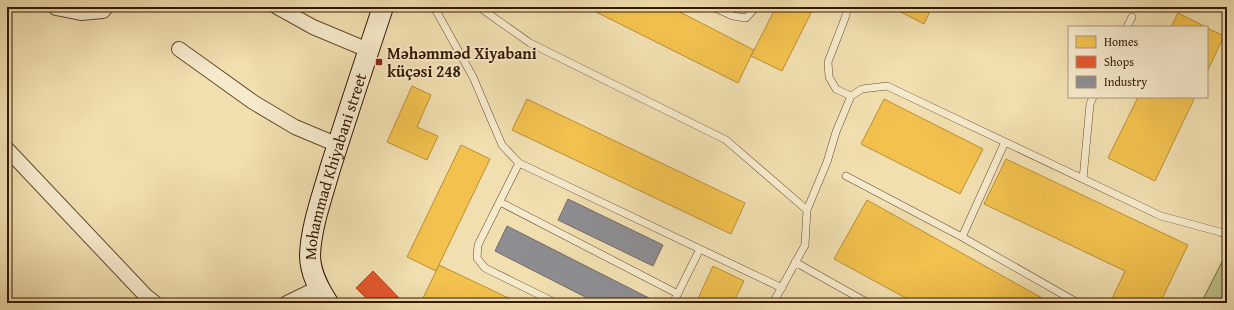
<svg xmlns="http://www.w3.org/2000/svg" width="1234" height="310" font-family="'Gentium Book Plus',serif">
  <rect width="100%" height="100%" fill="#f1dfb0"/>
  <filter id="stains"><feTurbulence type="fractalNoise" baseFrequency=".005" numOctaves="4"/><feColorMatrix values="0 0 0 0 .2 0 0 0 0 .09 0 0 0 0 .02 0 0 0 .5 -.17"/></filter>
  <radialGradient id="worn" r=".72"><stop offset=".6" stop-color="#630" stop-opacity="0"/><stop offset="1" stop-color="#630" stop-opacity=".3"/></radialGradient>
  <!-- green -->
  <path fill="#bcc18a" stroke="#786c45" d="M1227 175V209C1223 197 1222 187 1227 175Z
    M1227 252V303H1201Z"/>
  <!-- homes -->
  <path fill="#f2c14e" stroke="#b98e37" d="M586 7H670L754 50 738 83Z
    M776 7H814L782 71 751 56Z
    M891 7H932L924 24Z
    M1178 13 1206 27H1171Z
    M1207 28 1224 36 1207 72Z
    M412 86 431 95 417 127 438 136 427 160 387 142Z
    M1138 97H1195L1155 181 1108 158Z
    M527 99 745 203 731 234 512 130Z
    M884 99 983 149 960 194 861 144Z
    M461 145 490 159 436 271 407 257Z
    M1006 159 1188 245 1160 303H1110L1125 271 984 204Z
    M867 200 1051 303H915L834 259Z
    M439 265 519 303H433L423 298Z
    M713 266 744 281 733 303H696Z"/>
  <!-- shops -->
  <path fill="#e4572e" stroke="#b04420" d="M373 271 404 303H371L356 288Z"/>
  <!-- industry -->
  <path fill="#8d8d92" stroke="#736a66" d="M568 199 663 245 653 266 558 220Z
    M507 226 649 298 647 303H597L495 251Z"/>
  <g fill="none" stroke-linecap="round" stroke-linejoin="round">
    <!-- lane casing -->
    <g stroke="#644a2c" stroke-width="8">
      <path id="lane" d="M434 7 473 77 502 145 519 163 782 288
        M479 7 530 43 726 140 807 210
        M713 7 733 16 746 18 756 7
        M1127 27 1132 17
        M851 96 862 89 887 86 1161 216 1220 232 1227 235
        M519 163 478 245 477 258 485 268 556 303
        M846 176 962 237 1005 142
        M1083 179 1090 104 1093 97
        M500 202 678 294
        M962 237 1078 303
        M795 262 868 303
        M673 303 700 249
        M773 303 805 245 807 210 827 162 836 132 851 96 836 89 829 77 828 62 845 18 848 7"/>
    </g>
    <!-- street casing -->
    <g stroke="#644a2c" stroke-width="16">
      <path id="street" d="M277 7 313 27 368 50
        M56 8 81 13 103 11 106 7
        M179 49 253 102 295 127 338 145
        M7 149 146 296 155 303
        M287 303 318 288"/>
    </g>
    <!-- secondary casing -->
    <g stroke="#351800" stroke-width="22">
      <g id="secondary">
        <path id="s1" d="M328 303C319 289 310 273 310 255 311 227 322 197 330 169 347 115 365 61 383 7"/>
      </g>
    </g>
    <!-- lane -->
    <use href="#lane" stroke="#f6eacc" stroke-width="7"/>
    <!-- street -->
    <use href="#street" stroke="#f6eacc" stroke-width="14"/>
    <!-- secondary -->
    <use href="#secondary" stroke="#f6eacc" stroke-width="20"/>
  </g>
  <!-- markers -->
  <rect fill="#8f2418" stroke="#f6eacc" stroke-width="1.5" x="375" y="58" width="8" height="8" rx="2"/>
  <g text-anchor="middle" stroke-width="4" stroke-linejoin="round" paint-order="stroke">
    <!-- poi labels -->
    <g font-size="16" font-weight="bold" fill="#351800" stroke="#f6eacc" text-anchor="start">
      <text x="387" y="59">Məhəmməd Xiyabani<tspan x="387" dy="18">küçəsi 248</tspan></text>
    </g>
    <!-- street labels -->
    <g font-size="16" fill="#351800" stroke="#f6eacc">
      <text dy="6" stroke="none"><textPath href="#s1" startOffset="144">Mohammad Khiyabani street</textPath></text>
    </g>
  </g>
  <!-- margin -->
  <rect width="1234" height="310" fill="none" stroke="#f1dfb0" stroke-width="24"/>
  <rect x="8" y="8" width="1218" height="294" fill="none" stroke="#351800" stroke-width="2"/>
  <rect x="12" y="12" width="1210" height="286" fill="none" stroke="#351800"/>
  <!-- legend -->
  <rect x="1068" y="26" width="140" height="72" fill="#f6eacc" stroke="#a9967a"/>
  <rect x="1076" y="36" width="20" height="12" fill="#f2c14e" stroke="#a9967a"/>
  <text x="1104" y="46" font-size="12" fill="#351800">Homes</text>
  <rect x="1076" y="56" width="20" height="12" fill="#e4572e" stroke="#a9967a"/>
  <text x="1104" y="66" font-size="12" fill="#351800">Shops</text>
  <rect x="1076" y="76" width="20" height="12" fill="#8d8d92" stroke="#a9967a"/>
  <text x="1104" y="86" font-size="12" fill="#351800">Industry</text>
  <rect width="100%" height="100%" filter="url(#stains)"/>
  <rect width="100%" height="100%" fill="url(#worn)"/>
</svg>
